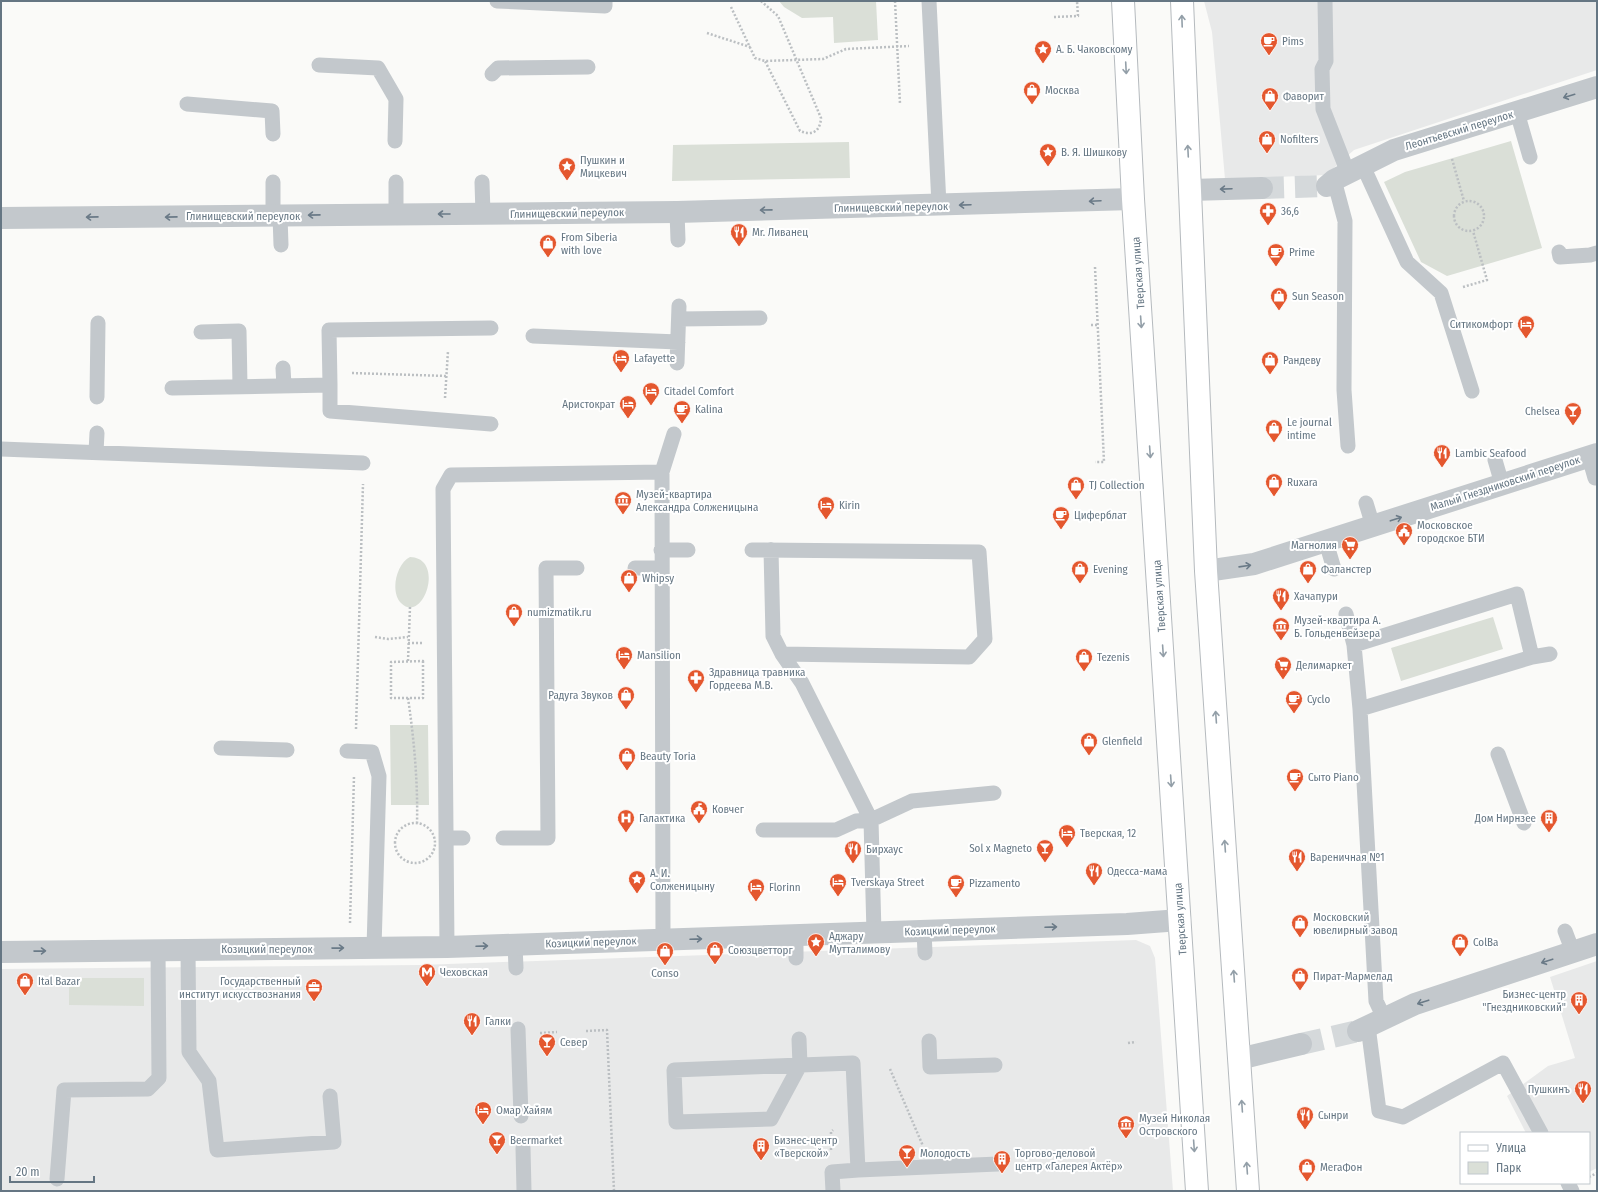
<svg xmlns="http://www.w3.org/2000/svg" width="1598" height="1192" font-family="'Fira Sans Condensed',sans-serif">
  <rect width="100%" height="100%" fill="#fafaf8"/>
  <!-- built -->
  <path fill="#e8e9e9" d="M1204 1H1597V70L1354 150 1326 175 1225 179 1212 32Z
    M1136 940 1150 946 1155 958 1173 1191H1V969L420 965Z
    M1597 961V1168L1589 1172V1133H1526L1507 1096 1548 1066 1575 1058 1550 977Z"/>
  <!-- green -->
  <path fill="#dadfd7" d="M779 1H876L878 40 834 43 833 17 802 18 784 7Z
    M1511 141 1542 248 1447 276 1421 262 1384 182 1405 172Z
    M849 142 850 178 672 181 673 145Z
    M410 557C446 558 423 625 401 603 390 592 396 564 410 557Z
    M1493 617 1503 649 1401 681 1391 648Z
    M390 725H428L429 805H391Z
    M69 978H144V1006L69 1005Z"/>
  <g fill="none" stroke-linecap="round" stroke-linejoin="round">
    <!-- street-tunnel -->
    <path stroke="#d5d9db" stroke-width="22" stroke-dasharray="22 11" stroke-linecap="butt" d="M1262 188 1327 186
      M1301 1044 1358 1031"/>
    <!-- primary casing -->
    <g stroke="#b5babe" stroke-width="24">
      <path id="primary" d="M1123 1 1133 199 1197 1191
        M1182 1 1206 571 1248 1191"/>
    </g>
    <!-- path -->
    <path stroke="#bbbfc2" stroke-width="2.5" stroke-dasharray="2 2" stroke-linecap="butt" d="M761 1 778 16 821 118C820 132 812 136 800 131L765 61
      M895 1 900 104
      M731 7 755 58 765 61 823 59 846 49 909 46
      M1054 17 1078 16 1077 1
      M707 33 750 47
      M1452 159 1464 201
      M1454 216a15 15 0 1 1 30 0a15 15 0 1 1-30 0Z
      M1095 267 1104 462H1095
      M1463 287 1487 280 1473 231
      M1091 325H1098
      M352 373 446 376
      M445 398 448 351
      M375 637 388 639 408 637
      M408 643H422
      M408 661 410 607
      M423 661V698H391V662Z
      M408 698C414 739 418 782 417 824
      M356 729 363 484
      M395 843a20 20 0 1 1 40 0a20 20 0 1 1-40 0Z
      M350 923 354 776
      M586 1031 607 1030 614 1191
      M540 1033 557 1032
      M1128 1043 1136 1042
      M890 1069 923 1146
      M831 1150V1132L833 1130
      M1589 1177 1597 1173"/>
    <!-- lane -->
    <path stroke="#c3c8cc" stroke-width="15" d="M497 1 605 6V1
      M929 1 939 205
      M1325 1 1326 61 1322 69 1323 109 1348 173
      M319 65 378 68 396 99 395 141
      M492 74 498 68 588 67
      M187 104 272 111 273 134
      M1517 112 1530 157
      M1363 166 1407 262 1441 293 1472 391
      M1334 180 1345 221 1344 390 1348 446
      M273 182V215
      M396 182V214
      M482 182 483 214
      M677 212 678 240
      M280 216 281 245
      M1559 252 1560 257 1590 255 1597 253
      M679 319 760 318
      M201 332 239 331 240 387
      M533 336 678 342
      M677 363 679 306
      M283 368 284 386
      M330 385V411L491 424
      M172 388 330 385 329 330 491 328
      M97 397 98 323
      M1 449 363 463
      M96 452 97 433
      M1589 457 1595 478
      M1495 460 1502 484
      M1366 503 1373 526
      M1326 542 1334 569
      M661 550H688
      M752 550 979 552 985 639 969 657 782 654
      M771 550 773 636 782 654 802 683 871 820 874 933
      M635 568H661
      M1346 614 1354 645 1360 709 1376 1001 1384 1018
      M1354 645 1517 594 1532 657 1360 709
      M1532 657 1550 654
      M221 748 287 750
      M347 751 372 752 379 776 374 948
      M1498 754 1524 823
      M763 830H836L856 821 871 820 912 801 994 793
      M446 838H463
      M503 838H548L546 568H577
      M924 931 925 953
      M1565 931 1573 952
      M796 936V958
      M663 940 662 472 674 434
      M515 945 516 968
      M447 947 443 489 451 475 662 472
      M188 950 189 1052 209 1081 217 1150 334 1142 330 1096
      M1368 1026 1379 1111 1403 1117 1503 1063 1541 1133
      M518 1029 521 1116
      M799 1039 800 1065 771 1119 676 1122 674 1070 853 1063 858 1170 998 1164
      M929 1041 930 1067 995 1065
      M523 1148 524 1191
      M57 1179 64 1090 148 1089 159 1078 158 949
      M1568 1183 1572 1191
      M833 1191 832 1172 858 1170"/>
    <!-- street -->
    <path stroke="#c3c8cc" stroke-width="22" d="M1327 186 1334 180 1394 150 1597 87
      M1190 190 1262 188
      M1 218 677 212 1133 199
      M1206 571 1254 564 1597 454
      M1 952 447 947 1127 924 1180 920
      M1358 1031 1415 1004 1597 944
      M1239 1059 1301 1044"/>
    <!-- primary -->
    <use href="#primary" stroke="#fff" stroke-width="22"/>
  </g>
  <!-- one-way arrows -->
  <defs><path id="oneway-shaft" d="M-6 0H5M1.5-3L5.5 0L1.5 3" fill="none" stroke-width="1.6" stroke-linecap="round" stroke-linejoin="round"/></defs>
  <g stroke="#939fa8">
    <use href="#oneway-shaft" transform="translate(1182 21) rotate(-92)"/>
    <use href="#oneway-shaft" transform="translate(1126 68) rotate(87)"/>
    <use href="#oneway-shaft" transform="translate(1188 151) rotate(-93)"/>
    <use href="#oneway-shaft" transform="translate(1141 322) rotate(86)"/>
    <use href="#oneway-shaft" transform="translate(1150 452) rotate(86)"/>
    <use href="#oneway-shaft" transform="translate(1163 651) rotate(86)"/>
    <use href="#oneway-shaft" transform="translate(1216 717) rotate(-94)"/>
    <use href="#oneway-shaft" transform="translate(1171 781) rotate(86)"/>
    <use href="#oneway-shaft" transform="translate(1225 846) rotate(-94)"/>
    <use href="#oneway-shaft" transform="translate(1234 976) rotate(-94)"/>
    <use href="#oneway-shaft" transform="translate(1242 1106) rotate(-94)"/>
    <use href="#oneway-shaft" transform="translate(1194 1146) rotate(86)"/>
    <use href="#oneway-shaft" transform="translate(1247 1168) rotate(-94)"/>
  </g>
  <g stroke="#6a7a87">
    <use href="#oneway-shaft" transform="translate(1569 96) rotate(163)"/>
    <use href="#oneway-shaft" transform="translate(1226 189) rotate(178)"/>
    <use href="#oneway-shaft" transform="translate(1095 201) rotate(177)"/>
    <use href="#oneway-shaft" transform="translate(965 205) rotate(178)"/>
    <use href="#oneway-shaft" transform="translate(766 210) rotate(179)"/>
    <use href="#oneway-shaft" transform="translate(444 214) rotate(180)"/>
    <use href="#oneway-shaft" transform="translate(314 215) rotate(179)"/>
    <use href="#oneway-shaft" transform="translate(92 217) rotate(179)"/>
    <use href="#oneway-shaft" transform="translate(171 217) rotate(179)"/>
    <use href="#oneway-shaft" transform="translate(1396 519) rotate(-18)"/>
    <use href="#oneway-shaft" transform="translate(1245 566) rotate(-8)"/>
    <use href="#oneway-shaft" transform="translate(1051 927) rotate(-2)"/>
    <use href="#oneway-shaft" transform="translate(696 939) rotate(-2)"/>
    <use href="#oneway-shaft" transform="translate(482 946) rotate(-2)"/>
    <use href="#oneway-shaft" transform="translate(338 948) rotate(-1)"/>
    <use href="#oneway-shaft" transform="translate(40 951) rotate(-1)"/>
    <use href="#oneway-shaft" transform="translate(1547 961) rotate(162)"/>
    <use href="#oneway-shaft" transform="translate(1423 1002) rotate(162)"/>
  </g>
  <!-- icons -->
  <defs>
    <g id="cafe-pin" transform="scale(0.9)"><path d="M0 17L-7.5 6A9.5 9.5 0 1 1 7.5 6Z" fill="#e4572e" stroke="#fff"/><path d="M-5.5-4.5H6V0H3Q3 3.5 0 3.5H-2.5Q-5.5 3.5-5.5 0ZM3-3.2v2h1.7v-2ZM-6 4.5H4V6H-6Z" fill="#fff"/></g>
    <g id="sight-pin" transform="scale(0.9)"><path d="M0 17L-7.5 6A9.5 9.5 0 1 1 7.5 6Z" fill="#e4572e" stroke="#fff"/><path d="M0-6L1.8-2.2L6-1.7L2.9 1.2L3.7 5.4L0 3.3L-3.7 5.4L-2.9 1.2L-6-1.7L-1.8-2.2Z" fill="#fff"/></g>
    <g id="shop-pin" transform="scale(0.9)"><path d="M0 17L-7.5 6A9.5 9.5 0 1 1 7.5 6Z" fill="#e4572e" stroke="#fff"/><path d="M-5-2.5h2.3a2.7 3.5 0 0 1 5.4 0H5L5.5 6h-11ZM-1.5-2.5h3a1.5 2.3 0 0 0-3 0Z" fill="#fff"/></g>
    <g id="pharmacy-pin" transform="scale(0.9)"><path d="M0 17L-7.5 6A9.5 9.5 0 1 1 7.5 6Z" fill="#e4572e" stroke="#fff"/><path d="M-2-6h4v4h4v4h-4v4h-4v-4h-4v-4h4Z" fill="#fff"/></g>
    <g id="restaurant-pin" transform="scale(0.9)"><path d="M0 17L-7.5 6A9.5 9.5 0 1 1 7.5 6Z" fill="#e4572e" stroke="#fff"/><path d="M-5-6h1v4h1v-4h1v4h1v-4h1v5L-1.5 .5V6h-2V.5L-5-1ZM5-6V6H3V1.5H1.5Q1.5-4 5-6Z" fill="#fff"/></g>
    <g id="hotel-pin" transform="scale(0.9)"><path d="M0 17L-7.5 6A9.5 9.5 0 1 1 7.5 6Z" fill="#e4572e" stroke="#fff"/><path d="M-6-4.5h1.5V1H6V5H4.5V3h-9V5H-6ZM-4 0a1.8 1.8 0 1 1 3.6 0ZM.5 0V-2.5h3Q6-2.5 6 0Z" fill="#fff"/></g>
    <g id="bar-pin" transform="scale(0.9)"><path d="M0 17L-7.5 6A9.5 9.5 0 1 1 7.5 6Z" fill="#e4572e" stroke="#fff"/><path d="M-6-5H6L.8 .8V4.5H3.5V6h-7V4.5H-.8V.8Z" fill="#fff"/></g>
    <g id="museum-pin" transform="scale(0.9)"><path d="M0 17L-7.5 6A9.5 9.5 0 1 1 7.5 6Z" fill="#e4572e" stroke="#fff"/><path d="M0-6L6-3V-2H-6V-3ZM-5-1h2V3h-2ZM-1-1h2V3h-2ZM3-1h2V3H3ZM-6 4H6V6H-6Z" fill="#fff"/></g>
    <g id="civic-pin" transform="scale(0.9)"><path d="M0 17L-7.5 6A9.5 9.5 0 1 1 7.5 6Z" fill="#e4572e" stroke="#fff"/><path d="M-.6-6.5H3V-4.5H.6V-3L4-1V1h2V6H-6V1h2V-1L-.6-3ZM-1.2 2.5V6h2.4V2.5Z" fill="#fff"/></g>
    <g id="supermarket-pin" transform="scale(0.9)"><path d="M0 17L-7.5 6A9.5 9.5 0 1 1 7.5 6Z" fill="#e4572e" stroke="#fff"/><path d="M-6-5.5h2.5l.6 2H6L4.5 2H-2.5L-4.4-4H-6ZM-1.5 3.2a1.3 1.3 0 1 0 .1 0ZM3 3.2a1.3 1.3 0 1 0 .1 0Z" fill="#fff"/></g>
    <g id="hospital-pin" transform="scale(0.9)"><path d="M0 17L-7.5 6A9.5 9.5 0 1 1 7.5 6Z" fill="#e4572e" stroke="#fff"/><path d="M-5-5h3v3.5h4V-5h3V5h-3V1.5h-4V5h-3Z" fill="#fff"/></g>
    <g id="building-pin" transform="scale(0.9)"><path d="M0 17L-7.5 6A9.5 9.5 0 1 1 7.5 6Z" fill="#e4572e" stroke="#fff"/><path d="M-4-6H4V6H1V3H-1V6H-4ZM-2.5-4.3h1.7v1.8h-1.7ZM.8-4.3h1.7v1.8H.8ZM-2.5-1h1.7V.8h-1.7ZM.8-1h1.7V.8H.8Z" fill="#fff"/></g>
    <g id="metro-pin" transform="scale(0.9)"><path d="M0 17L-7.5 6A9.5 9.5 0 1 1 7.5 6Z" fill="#e4572e" stroke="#fff"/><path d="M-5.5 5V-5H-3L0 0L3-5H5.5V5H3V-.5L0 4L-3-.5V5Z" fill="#fff"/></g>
    <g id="office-pin" transform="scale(0.9)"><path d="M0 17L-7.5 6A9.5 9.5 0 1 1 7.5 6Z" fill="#e4572e" stroke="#fff"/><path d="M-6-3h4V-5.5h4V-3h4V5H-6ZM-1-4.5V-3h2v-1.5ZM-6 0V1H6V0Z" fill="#fff"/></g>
  </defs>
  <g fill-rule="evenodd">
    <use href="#cafe-pin" x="1269" y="41"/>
    <use href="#sight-pin" x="1043" y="49"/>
    <use href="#shop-pin" x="1032" y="90"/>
    <use href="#shop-pin" x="1270" y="96"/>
    <use href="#shop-pin" x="1267" y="139"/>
    <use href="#sight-pin" x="1048" y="152"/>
    <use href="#sight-pin" x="567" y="166"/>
    <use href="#pharmacy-pin" x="1268" y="211"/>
    <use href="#restaurant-pin" x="739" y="232"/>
    <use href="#shop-pin" x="548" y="243"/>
    <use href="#cafe-pin" x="1276" y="252"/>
    <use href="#shop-pin" x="1279" y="296"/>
    <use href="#hotel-pin" x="1526" y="324"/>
    <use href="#hotel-pin" x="621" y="358"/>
    <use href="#shop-pin" x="1270" y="360"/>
    <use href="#hotel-pin" x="651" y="391"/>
    <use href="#hotel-pin" x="628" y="404"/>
    <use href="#cafe-pin" x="682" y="409"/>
    <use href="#bar-pin" x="1573" y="411"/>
    <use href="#shop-pin" x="1274" y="428"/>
    <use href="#restaurant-pin" x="1442" y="453"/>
    <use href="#shop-pin" x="1274" y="482"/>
    <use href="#shop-pin" x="1076" y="485"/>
    <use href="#museum-pin" x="623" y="500"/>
    <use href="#hotel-pin" x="826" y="505"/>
    <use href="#cafe-pin" x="1061" y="515"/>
    <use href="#civic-pin" x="1404" y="531"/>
    <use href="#supermarket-pin" x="1350" y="545"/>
    <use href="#shop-pin" x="1080" y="569"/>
    <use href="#shop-pin" x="1308" y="569"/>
    <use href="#shop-pin" x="629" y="578"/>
    <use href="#restaurant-pin" x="1281" y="596"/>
    <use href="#shop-pin" x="514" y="612"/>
    <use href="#museum-pin" x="1281" y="626"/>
    <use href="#hotel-pin" x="624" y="655"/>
    <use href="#shop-pin" x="1084" y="657"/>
    <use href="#supermarket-pin" x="1283" y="665"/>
    <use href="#pharmacy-pin" x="696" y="678"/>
    <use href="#shop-pin" x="626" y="695"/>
    <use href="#cafe-pin" x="1294" y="699"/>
    <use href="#shop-pin" x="1089" y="741"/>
    <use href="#shop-pin" x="627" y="756"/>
    <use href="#cafe-pin" x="1295" y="777"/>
    <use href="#civic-pin" x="699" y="809"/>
    <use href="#hospital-pin" x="626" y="818"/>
    <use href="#building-pin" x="1549" y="818"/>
    <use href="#hotel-pin" x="1067" y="833"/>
    <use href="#bar-pin" x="1045" y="848"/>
    <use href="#restaurant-pin" x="853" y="849"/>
    <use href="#restaurant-pin" x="1297" y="857"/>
    <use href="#restaurant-pin" x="1094" y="871"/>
    <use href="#sight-pin" x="637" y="879"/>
    <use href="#hotel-pin" x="838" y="882"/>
    <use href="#cafe-pin" x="956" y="883"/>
    <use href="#hotel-pin" x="756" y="887"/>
    <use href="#shop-pin" x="1300" y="923"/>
    <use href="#sight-pin" x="816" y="942"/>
    <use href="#shop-pin" x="1460" y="942"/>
    <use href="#shop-pin" x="715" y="950"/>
    <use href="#shop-pin" x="665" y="951"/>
    <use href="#metro-pin" x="427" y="972"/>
    <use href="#shop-pin" x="1300" y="976"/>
    <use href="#shop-pin" x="25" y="981"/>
    <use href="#office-pin" x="314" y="987"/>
    <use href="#building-pin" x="1579" y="1000"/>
    <use href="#restaurant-pin" x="472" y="1021"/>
    <use href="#bar-pin" x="547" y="1042"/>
    <use href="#restaurant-pin" x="1583" y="1089"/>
    <use href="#hotel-pin" x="483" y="1110"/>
    <use href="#restaurant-pin" x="1305" y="1115"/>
    <use href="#museum-pin" x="1126" y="1124"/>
    <use href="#bar-pin" x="497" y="1140"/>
    <use href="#building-pin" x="761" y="1146"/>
    <use href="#bar-pin" x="907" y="1153"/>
    <use href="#building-pin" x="1002" y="1159"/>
    <use href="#shop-pin" x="1307" y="1167"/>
  </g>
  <g text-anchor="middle" stroke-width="4" stroke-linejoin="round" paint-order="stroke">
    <!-- poi labels -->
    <g font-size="11" fill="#657683" stroke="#fff" text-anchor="start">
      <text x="1282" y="45">Pims</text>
      <text x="1056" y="53">А. Б. Чаковскому</text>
      <text x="1045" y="94">Москва</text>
      <text x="1283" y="100">Фаворит</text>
      <text x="1280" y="143">Nofilters</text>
      <text x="1061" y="156">В. Я. Шишкову</text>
      <text x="580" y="164">Пушкин и<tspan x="580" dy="13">Мицкевич</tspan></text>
      <text x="1281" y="215">36,6</text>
      <text x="752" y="236">Mr. Ливанец</text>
      <text x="561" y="241">From Siberia<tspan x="561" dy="13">with love</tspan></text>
      <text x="1289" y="256">Prime</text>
      <text x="1292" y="300">Sun Season</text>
      <text x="1513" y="328" text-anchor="end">Ситикомфорт</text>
      <text x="634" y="362">Lafayette</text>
      <text x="1283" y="364">Рандеву</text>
      <text x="664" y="395">Citadel Comfort</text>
      <text x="615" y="408" text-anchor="end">Аристократ</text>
      <text x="695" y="413">Kalina</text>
      <text x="1560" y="415" text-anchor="end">Chelsea</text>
      <text x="1287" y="426">Le journal<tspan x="1287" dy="13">intime</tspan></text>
      <text x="1455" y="457">Lambic Seafood</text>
      <text x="1287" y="486">Ruxara</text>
      <text x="1089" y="489">TJ Collection</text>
      <text x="636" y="498">Музей-квартира<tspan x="636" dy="13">Александра Солженицына</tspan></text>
      <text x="839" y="509">Kirin</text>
      <text x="1074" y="519">Циферблат</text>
      <text x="1417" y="529">Московское<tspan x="1417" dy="13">городское БТИ</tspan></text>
      <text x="1337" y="549" text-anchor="end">Магнолия</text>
      <text x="1093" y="573">Evening</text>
      <text x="1321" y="573">Фаланстер</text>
      <text x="642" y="582">Whipsy</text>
      <text x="1294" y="600">Хачапури</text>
      <text x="527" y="616">numizmatik.ru</text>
      <text x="1294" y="624">Музей-квартира А.<tspan x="1294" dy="13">Б. Гольденвейзера</tspan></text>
      <text x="637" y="659">Mansilion</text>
      <text x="1097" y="661">Tezenis</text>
      <text x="1296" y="669">Делимаркет</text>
      <text x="709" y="676">Здравница травника<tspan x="709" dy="13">Гордеева М.В.</tspan></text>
      <text x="613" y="699" text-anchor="end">Радуга Звуков</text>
      <text x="1307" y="703">Cyclo</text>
      <text x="1102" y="745">Glenfield</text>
      <text x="640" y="760">Beauty Toria</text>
      <text x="1308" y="781">Сыто Piano</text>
      <text x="712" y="813">Ковчег</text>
      <text x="639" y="822">Галактика</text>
      <text x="1536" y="822" text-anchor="end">Дом Нирнзее</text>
      <text x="1080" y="837">Тверская, 12</text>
      <text x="1032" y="852" text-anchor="end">Sol x Magneto</text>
      <text x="866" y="853">Бирхаус</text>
      <text x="1310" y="861">Вареничная №1</text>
      <text x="1107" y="875">Одесса-мама</text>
      <text x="650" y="877">А. И.<tspan x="650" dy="13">Солженицыну</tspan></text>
      <text x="851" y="886">Tverskaya Street</text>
      <text x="969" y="887">Pizzamento</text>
      <text x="769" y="891">Florinn</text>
      <text x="1313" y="921">Московский<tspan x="1313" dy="13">ювелирный завод</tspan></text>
      <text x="829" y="940">Аджару<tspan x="829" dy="13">Мутталимову</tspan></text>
      <text x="1473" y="946">ColBa</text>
      <text x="728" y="954">Союзцветторг</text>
      <text x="440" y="976">Чеховская</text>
      <text x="665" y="977" text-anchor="middle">Conso</text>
      <text x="1313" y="980">Пират-Мармелад</text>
      <text x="38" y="985">Ital Bazar</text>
      <text x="301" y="985" text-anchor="end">Государственный<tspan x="301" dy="13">институт искусствознания</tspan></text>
      <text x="1566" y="998" text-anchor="end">Бизнес-центр<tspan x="1566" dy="13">"Гнездниковский"</tspan></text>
      <text x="485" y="1025">Галки</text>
      <text x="560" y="1046">Север</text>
      <text x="1570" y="1093" text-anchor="end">Пушкинъ</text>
      <text x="496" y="1114">Омар Хайям</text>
      <text x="1318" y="1119">Сынри</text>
      <text x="1139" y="1122">Музей Николая<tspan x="1139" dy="13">Островского</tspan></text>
      <text x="510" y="1144">Beermarket</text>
      <text x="774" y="1144">Бизнес-центр<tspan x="774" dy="13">«Тверской»</tspan></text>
      <text x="920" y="1157">Молодость</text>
      <text x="1015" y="1157">Торгово-деловой<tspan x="1015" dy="13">центр «Галерея Актёр»</tspan></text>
      <text x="1320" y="1171">МегаФон</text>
    </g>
    <!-- street labels -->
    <g font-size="11" fill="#657683" stroke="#fff">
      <text transform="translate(1459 130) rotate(-17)" y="4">Леонтьевский переулок</text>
      <text transform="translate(891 207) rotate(-1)" y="4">Глинищевский переулок</text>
      <text transform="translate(567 213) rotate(-1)" y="4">Глинищевский переулок</text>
      <text x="243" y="220">Глинищевский переулок</text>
      <text transform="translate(1138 273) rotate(-94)" y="4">Тверская улица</text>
      <text transform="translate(1505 483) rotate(-18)" y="4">Малый Гнездниковский переулок</text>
      <text transform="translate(1159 596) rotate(-94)" y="4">Тверская улица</text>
      <text transform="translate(1180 919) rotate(-94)" y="4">Тверская улица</text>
      <text transform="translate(950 930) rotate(-2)" y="4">Козицкий переулок</text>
      <text transform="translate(591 942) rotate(-2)" y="4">Козицкий переулок</text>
      <text x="267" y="953">Козицкий переулок</text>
    </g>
  </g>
  <!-- border -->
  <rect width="1598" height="1192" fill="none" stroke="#657683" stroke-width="4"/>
  <!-- legend -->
  <rect x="1460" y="1132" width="130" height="52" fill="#ffffff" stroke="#c1c8cd"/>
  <rect x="1468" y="1145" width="20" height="6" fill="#ffffff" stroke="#c1c8cd"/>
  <text x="1496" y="1152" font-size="12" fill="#657683">Улица</text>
  <rect x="1468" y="1162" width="20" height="12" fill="#dadfd7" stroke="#c1c8cd"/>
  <text x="1496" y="1172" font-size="12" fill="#657683">Парк</text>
  <!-- scale -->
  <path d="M10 1176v6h84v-6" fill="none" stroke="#657683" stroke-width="2"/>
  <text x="16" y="1176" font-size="12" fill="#657683" stroke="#ffffff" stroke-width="3" paint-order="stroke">20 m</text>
</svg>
